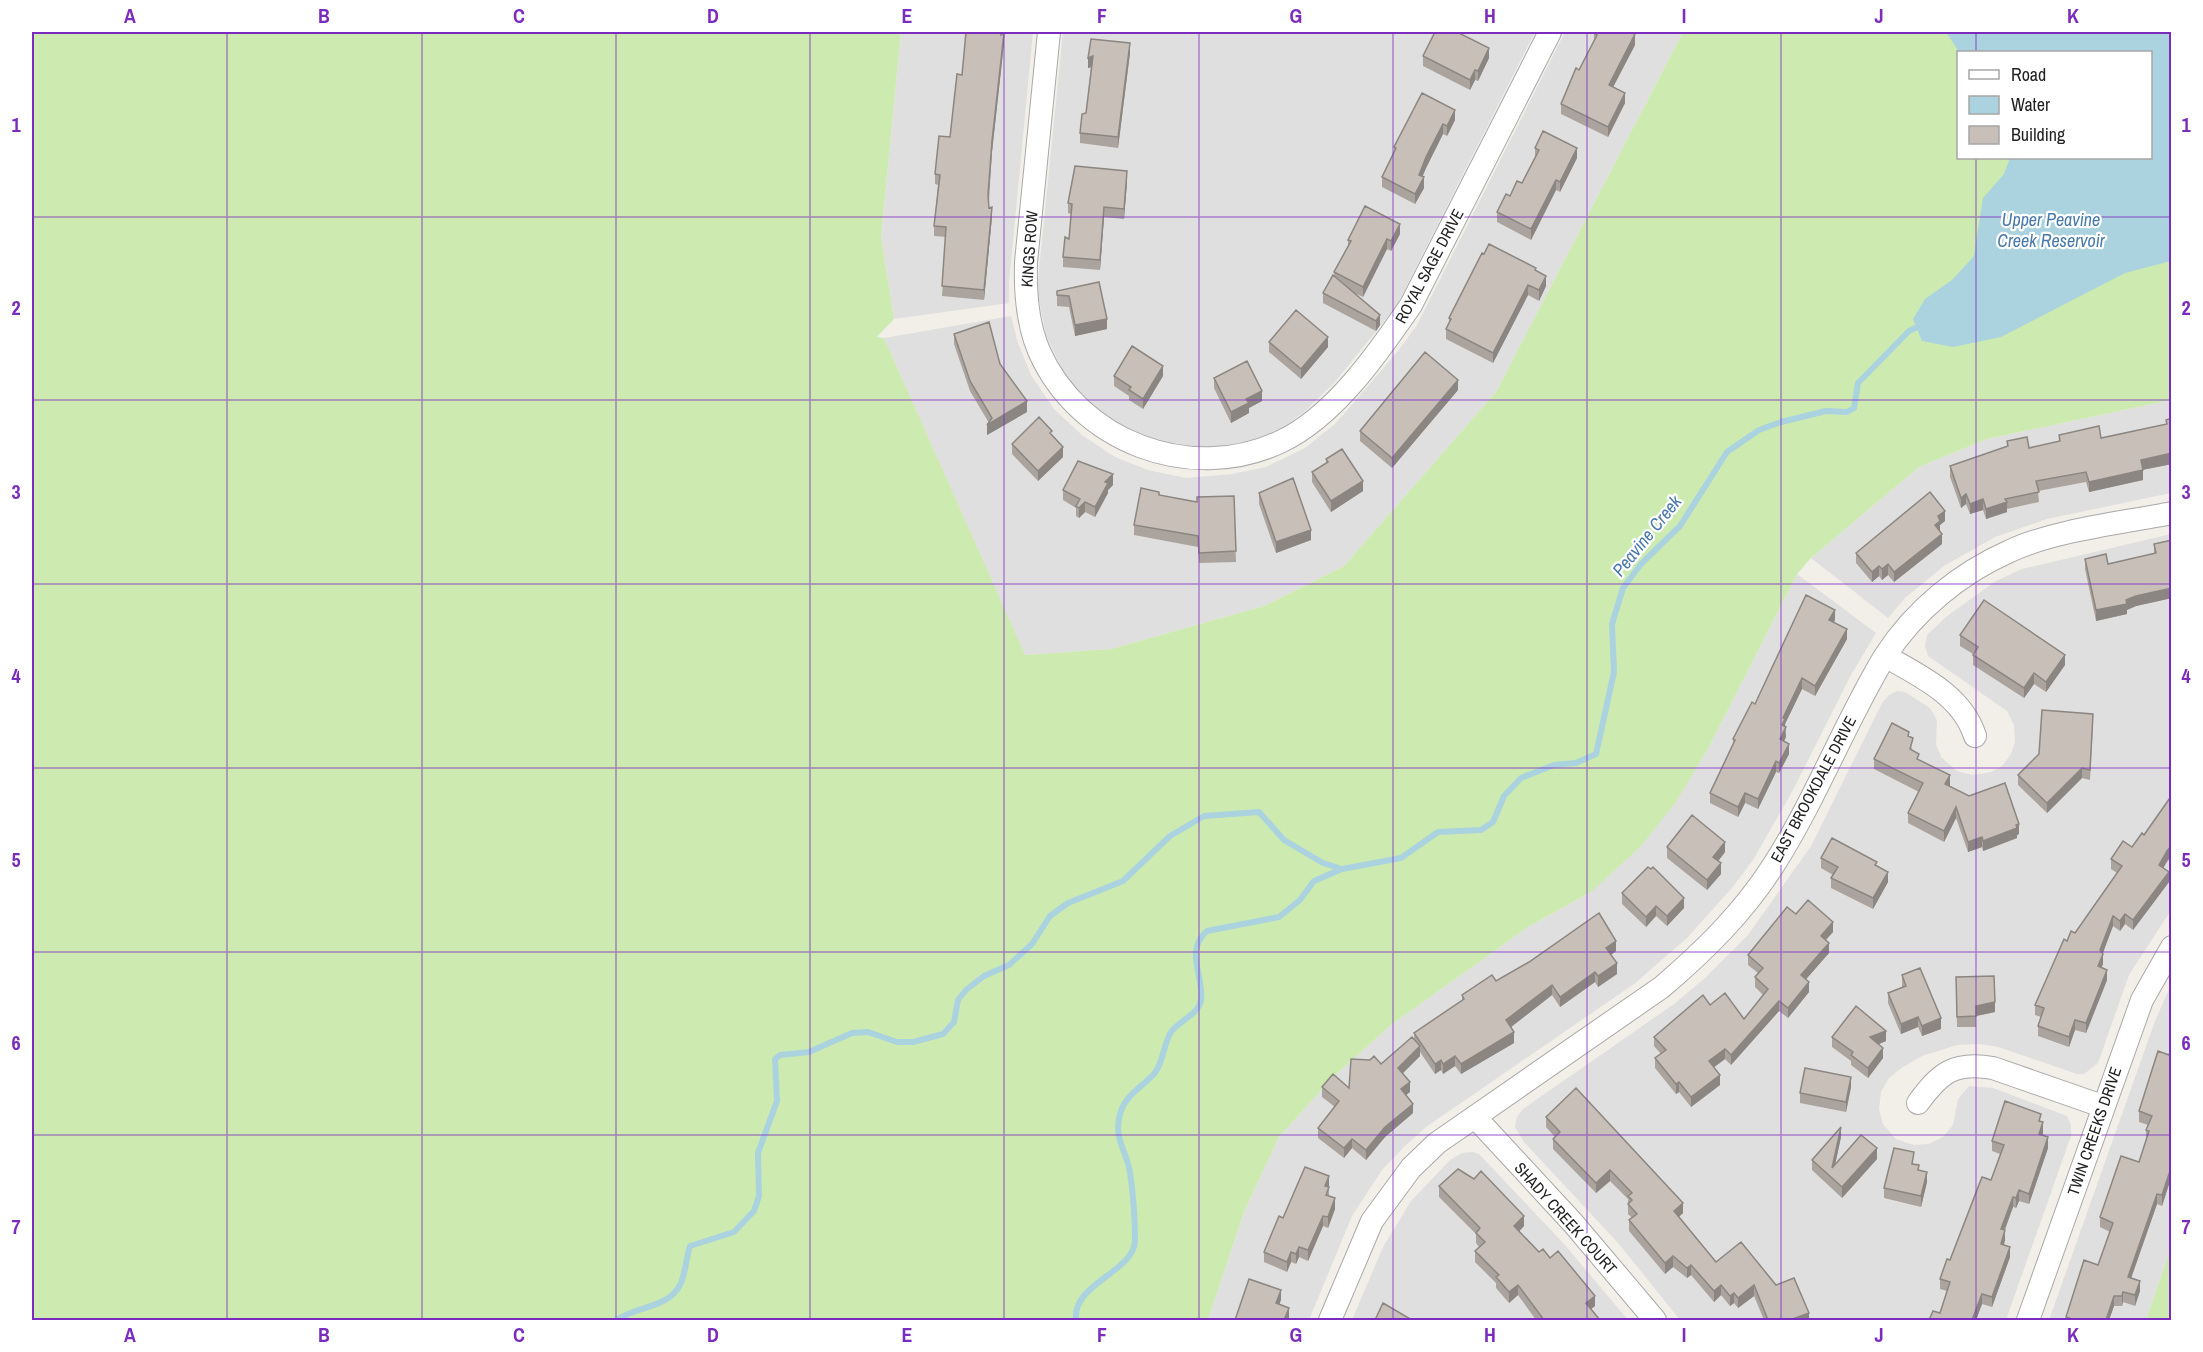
<svg xmlns="http://www.w3.org/2000/svg" width="2203" height="1352" font-family="'Archivo Narrow',sans-serif">
  <rect width="100%" height="100%" fill="#f2efe9"/>
  <!-- residential -->
  <path fill="#e0dfdf" d="M901 32H1033L1009 283V303L894 319 881 237Z
    M1063 32H1535L1396 307 1334 383 1304 412 1278 431 1247 442 1213 448 1183 449 1146 440 1117 426 1087 402 1064 373 1046 336 1037 290Z
    M1565 32H1683L1496 392 1344 566 1264 606 1111 649 1024 655 884 338 1011 316 1018 343 1031 375 1054 409 1082 435 1115 457 1148 470 1186 478 1232 474 1266 467 1305 448 1336 423 1398 351 1417 325Z
    M2171 400V493L2047 519 1995 537 1944 566 1905 598 1888 618 1811 558 1919 467 1987 439Z
    M2171 534V910L2129 975 2098 1063 2084 1074H2077L1998 1047 1980 1044 1957 1045 1922 1056 1903 1067 1889 1078 1881 1092 1879 1109 1883 1124 1896 1139 1914 1145 1929 1144 1943 1137 1953 1125 1958 1099 1969 1086 1993 1088 2067 1116 2071 1125V1136L2006 1320H1680L1619 1244 1524 1142 1515 1127 1517 1117 1523 1109 1674 1004 1705 978 1748 935 1811 846 1882 703 1889 695 1897 691 1905 692 1930 708 1937 720 1936 745 1942 758 1957 771 1972 775 1991 772 2002 766 2011 754 2015 742 2014 725 2007 711 1928 656 1925 646 1927 635 1947 616 1996 581 2022 569Z
    M1797 574 1876 633 1851 675 1792 792 1753 860 1732 888 1687 938 1634 984 1426 1127 1404 1147 1382 1170 1352 1216 1309 1320H1208L1244 1212 1279 1137 1333 1077 1391 1025 1528 927 1591 892 1710 745Z
    M2171 985V1247L2146 1320H2049L2155 1021Z
    M1472 1152 1479 1154 1565 1245 1628 1320H1352L1383 1247 1411 1201 1450 1160 1462 1153Z"/>
  <!-- grass -->
  <path fill="#cdebb0" fill-rule="evenodd" d="M32 32H901L881 237 894 319 877 337 884 338 1025 655 1111 649 1264 606 1344 566 1496 392 1683 32H2171V400L1987 439 1919 467 1811 558 1797 574 1710 745 1676 802 1641 846 1591 892 1528 927 1391 1025 1333 1077 1279 1137 1244 1212 1208 1320H32ZM1958 52H2150V158H1958Z
    M2171 1247V1320H2146Z"/>
  <!-- water -->
  <path fill="#aad3df" d="M1946 32H2171V261L2125 273 2001 337 1953 347 1922 341 1913 319 1925 299 1952 280 1974 256 1983 198 2004 174 2010 158H2150V52H1959Z"/>
  <g fill="none" stroke-linecap="round" stroke-linejoin="round">
    <!-- stream -->
    <path stroke="#aad3df" stroke-width="6" d="M617 1320C638 1305 669 1309 681 1283 686 1271 686 1258 690 1246L734 1232 754 1211 759 1196 758 1153 777 1101 775 1059 780 1055 809 1052 852 1033 868 1032 897 1042H913L943 1034 954 1022 958 1000 966 990 984 976 1009 965 1032 944 1050 916 1068 903 1123 881 1170 836 1204 816 1259 812 1284 840 1323 863 1339 868
      M1076 1320C1072 1283 1135 1272 1135 1240 1135 1219 1133 1193 1130 1172 1126 1149 1112 1137 1121 1111 1127 1094 1142 1087 1154 1074 1164 1062 1163 1045 1171 1032 1179 1021 1199 1014 1201 1000 1204 975 1184 951 1207 931L1279 917 1300 900 1314 881 1342 869 1401 858 1438 832 1481 830 1493 822 1504 796 1521 778 1554 765 1576 763 1596 754 1614 672 1612 624 1623 588 1641 564 1680 526 1727 452 1759 430 1781 422 1826 411 1847 412 1854 408 1858 383 1909 331 1924 324"/>
    <!-- minor casing -->
    <g stroke="#a9a9a9" stroke-width="24">
      <path id="minor" d="M1049 32 1026 262C1025 293 1027 323 1039 351 1079 442 1190 484 1280 442 1334 417 1378 353 1411 305L1550 32
        M1885 656C1920 676 1962 695 1975 736
        M1918 1103C1940 1073 1954 1061 1993 1068L2102 1106
        M1475 1117 1573 1223 1655 1320
        M1330 1320 1372 1221 1411 1168 1437 1143 1662 987C1704 951 1743 913 1773 866 1816 799 1844 724 1885 656 1915 610 1960 573 2010 551 2055 530 2122 523 2172 513
        M2028 1320 2142 1000 2172 947"/>
    </g>
    <!-- minor -->
    <use href="#minor" stroke="#fff" stroke-width="22"/>
  </g>
  <!-- wall -->
  <path fill="#aba49e" d="M966 32H1001L1004 43 992 152 989 202V208L992 217 984 300 942 296 946 237 934 236V226L938 185 935 184V174L950 137 962 75Z
    M1594 33 1635 45 1613 87 1625 103 1608 137 1561 114V104L1594 41Z
    M1130 53 1118 148 1080 143V133L1086 113 1091 67 1088 68V58Z
    M1423 56 1489 58 1478 81 1475 80 1470 90 1423 66Z
    M1422 93 1455 120 1447 136 1443 134 1426 168 1422 177 1424 188 1415 204 1382 187V177L1394 152V147Z
    M1535 148 1577 158 1560 192 1556 190 1531 240 1497 222V212L1510 196 1522 183 1535 158Z
    M1127 182 1124 219 1104 217 1100 270 1063 267V257L1069 239 1071 214 1068 213V203Z
    M1400 234 1391 251 1387 249 1363 297 1352 292 1380 325 1376 331 1323 303V293L1334 276V272L1348 246V240Z
    M1536 271 1546 286 1539 301 1528 295 1493 363 1446 339V329L1449 324V318Z
    M1099 282 1107 329 1075 336 1069 307 1057 306V291Z
    M954 334 1000 364 1027 412 987 435 989 423 970 391 954 344Z
    M1269 342 1328 347 1301 379 1269 352Z
    M1114 376H1163L1143 409 1129 400V396L1114 386Z
    M1214 378 1262 401 1249 408V413L1231 423 1214 388Z
    M1458 390 1392 468 1360 441V431Z
    M2172 418V464L2143 470V480L2089 492 2086 482 2038 491 2039 502 2007 509V512L1986 519 1983 510 1970 514 1966 504 1961 508 1950 477V466L2007 447V441L2029 448 2059 442V435L2101 438 2166 424V420Z
    M1012 444 1063 457 1038 481 1012 454Z
    M1326 459 1363 491 1331 512 1312 482V472L1326 463Z
    M1113 485 1108 490V493L1095 517 1085 512 1079 518 1076 516V508L1063 500V490Z
    M1259 493 1311 540 1276 553 1259 504Z
    M1159 495 1197 502 1234 496 1236 562 1199 563 1198 547 1134 535V525Z
    M1945 521 1940 525V532L1942 544 1894 582 1888 575 1882 580 1879 576 1872 582 1856 563V553Z
    M2172 540V598L2136 606 2127 610V614L2096 621 2085 569V559L2108 564 2154 554V544Z
    M1835 620 1834 622 1847 639 1815 696 1802 689 1785 724 1786 737 1784 741 1789 754 1779 773 1776 772 1758 809 1745 803 1738 817 1710 803V793L1733 745V739L1755 704Z
    M1960 635 2065 665 2046 692 2034 684 2024 698 1973 665V654L1960 646Z
    M2093 724 2090 780 2082 778 2047 813 2018 785V775Z
    M1909 737 1912 750 1919 760 1949 786 2019 834 2017 835V838L1983 851 1982 847 1968 852 1956 818 1944 842 1908 823V813L1919 792 1874 769V759Z
    M2172 795V855L2163 868 2169 882 2133 930 2125 924 2120 931 2113 926 2102 953 2103 964 2101 967 2107 980 2086 1033 2075 1030 2069 1047 2038 1036V1026L2041 1017 2035 1015V1005L2067 941 2075 933 2117 873 2111 869V859L2132 847 2144 835Z
    M1667 847 1725 852 1718 861 1721 874 1707 890 1667 858Z
    M1821 858 1877 865 1888 882 1873 909 1831 888V878L1833 875 1821 868Z
    M1622 893 1684 908 1667 926 1656 916 1646 927 1622 904Z
    M1796 914 1833 932 1826 940 1829 953 1806 979 1809 992 1788 1018 1779 1011 1731 1065 1725 1059 1714 1067 1720 1085 1691 1107 1679 1092 1676 1094 1655 1068V1058L1661 1054 1654 1046V1037L1710 1005 1744 1019 1763 995 1755 987V977L1758 973 1748 965V955Z
    M1616 951 1611 955 1617 974 1598 987 1595 982 1560 1007 1552 995 1511 1027 1514 1043 1461 1074 1455 1066 1443 1074 1441 1070 1435 1074 1420 1052V1056L1403 1073 1410 1092 1406 1095 1413 1113 1385 1137 1366 1160 1352 1148 1344 1158 1318 1138V1128L1335 1107 1322 1097V1087L1349 1088 1414 1039V1033L1462 1000V995L1496 981Z
    M1902 975 1941 1029 1922 1036 1918 1027 1901 1034 1888 1003V993L1902 987Z
    M1956 977 1995 1012 1976 1016V1027H1957Z
    M1832 1037 1886 1041 1879 1044 1883 1058 1868 1078 1851 1065V1061L1832 1047Z
    M2172 1047V1175L2162 1206 2157 1204 2131 1278 2140 1291 2135 1306 2123 1302 2122 1306H2114L2109 1320H2066V1317L2098 1265 2110 1232 2100 1227V1217L2139 1162 2146 1140V1130L2148 1125 2139 1122V1111L2169 1055Z
    M1851 1087 1846 1112 1800 1103V1093Z
    M1546 1117 1683 1213 1679 1217 1716 1262 1776 1285 1809 1320H1764L1754 1296 1738 1308 1734 1303 1730 1306 1721 1295 1714 1302 1691 1275 1687 1278 1673 1267 1665 1274 1629 1231V1220L1632 1218 1628 1214V1199L1610 1181 1596 1193 1553 1149V1139L1555 1137 1546 1127Z
    M2041 1122 2043 1133 2042 1135 2048 1148 2029 1204 2019 1201 2016 1208 2013 1207 2005 1230V1240L2004 1245 2010 1257 1992 1307 1982 1304 1976 1320H1929L1940 1313 1947 1291 1940 1289V1279L1950 1260 1991 1180 2000 1154 1992 1151V1141Z
    M1841 1137 1835 1165 1877 1159 1842 1198 1812 1170V1160Z
    M1914 1163V1164L1927 1182 1921 1207 1884 1198V1188Z
    M1329 1176V1196L1335 1209 1328 1228 1323 1226 1308 1261 1299 1257 1296 1264 1291 1262 1287 1272 1264 1262V1252L1283 1218Z
    M1439 1186 1524 1226 1519 1231 1539 1252 1550 1258 1595 1306 1591 1309 1600 1320H1536L1518 1295 1509 1303 1496 1288V1283L1475 1262V1251L1479 1247 1476 1243V1234L1439 1197Z"/>
  <!-- shaded-wall -->
  <path fill="#8b8681" d="M1004 33V43L992 152 988 205 992 141Z
    M1635 34V45L1609 95V85Z
    M1130 43V53L1118 148V137Z
    M1489 48V58L1478 81V71Z
    M1093 56V67L1088 68V58Z
    M1475 70V80L1470 90V80Z
    M1625 93V103L1608 137V127Z
    M1455 110V120L1447 136V126Z
    M1443 124V134L1426 168 1419 185V175L1426 157Z
    M1577 148V158L1560 192V182Z
    M1127 171V182L1124 219V209Z
    M1424 177V188L1415 204V194Z
    M1556 180V190L1531 240V229Z
    M992 207V217L984 300V290Z
    M1104 207V217L1100 270V260Z
    M1400 224V234L1391 251V241Z
    M1387 239V249L1363 297V287Z
    M1546 276V286L1539 301V290Z
    M1528 285V295L1493 363V353Z
    M1380 315V325L1376 331V321Z
    M1107 319V329L1075 336V325Z
    M1328 337V347L1301 379V369Z
    M1163 366V376L1143 409V399Z
    M1458 380V390L1392 468V458Z
    M1262 391V401L1249 408V413L1231 423V412L1246 399Z
    M1027 401V412L987 435V425Z
    M1063 447V457L1038 481V471Z
    M2172 453V464L2141 470V460Z
    M2143 470V480L2089 492V482Z
    M1113 474V485L1108 490V493L1095 517V507L1105 482Z
    M1363 481V491L1331 512V501Z
    M1966 494V504L1961 508V498Z
    M1983 499V510L1970 514V504Z
    M1085 502V512L1079 518V508Z
    M2007 502V512L1986 519V509Z
    M1945 511V521L1940 525V531L1935 525 1938 516Z
    M1311 530V540L1276 553V542Z
    M1942 534V544L1894 582V572Z
    M1888 564V575L1882 580V569Z
    M1879 566V576L1872 582V572Z
    M2172 588V598L2136 606 2127 610V614L2096 621V610L2136 596Z
    M1835 610V620L1829 631V620Z
    M1847 629V639L1815 696V686Z
    M2065 655V665L2046 692V682Z
    M2034 673V684L2024 698V688Z
    M1802 678V689L1785 724 1786 737 1780 749V739L1783 718Z
    M1789 744V754L1779 773V763Z
    M1776 761V772L1758 809V799Z
    M2082 768V778L2047 813V803Z
    M1950 775V785L1945 794V784Z
    M1745 793V803L1738 817V807Z
    M1956 807V818L1944 842V831Z
    M2019 824V834L2017 835V838L1983 851V841Z
    M1982 837V847L1968 852V842Z
    M1725 842V852L1713 868V857Z
    M2172 845V855L2167 861 2159 876V865L2167 851Z
    M1721 863V874L1707 890V880Z
    M1888 872V882L1873 909V898Z
    M2169 872V882L2133 930V920Z
    M1684 898V908L1667 926V916Z
    M1656 906V916L1646 927V917Z
    M2125 914V924L2120 931V921Z
    M2113 916V926L2100 961V950Z
    M1833 922V932L1821 945V936Z
    M1616 941V951L1606 958V948Z
    M1829 943V953L1801 985V975Z
    M2103 954V964L2098 976V966Z
    M1617 963V974L1598 987V976Z
    M2107 970V980L2086 1033V1023Z
    M1595 972V982L1560 1007V997Z
    M1809 982V992L1788 1018V1008Z
    M1552 985V995L1506 1031V1020Z
    M1779 1001V1011L1731 1065V1055Z
    M1995 1002V1012L1976 1016V1006Z
    M1918 1017V1027L1901 1034V1024Z
    M1941 1018V1029L1922 1036V1026Z
    M2075 1020V1030L2069 1047V1037Z
    M1886 1031V1041L1870 1048V1037Z
    M1514 1032V1043L1461 1074V1064Z
    M1420 1046V1056L1398 1078V1068Z
    M1883 1048V1058L1868 1078V1068Z
    M1725 1049V1059L1709 1071V1061Z
    M1455 1056V1066L1443 1074V1064Z
    M1441 1060V1070L1435 1074V1064Z
    M1720 1075V1085L1691 1107V1097Z
    M1851 1077V1087L1846 1112V1102Z
    M1410 1082V1092L1401 1099V1089Z
    M1679 1082V1092L1676 1094V1084Z
    M1413 1104V1113L1385 1137 1366 1160V1150L1385 1127Z
    M2043 1122V1133L2039 1144V1134Z
    M1841 1127V1137L1832 1179V1168Z
    M2048 1137V1148L2029 1204V1194Z
    M1352 1139V1148L1344 1158V1148Z
    M1877 1148V1159L1842 1198V1187Z
    M2172 1165V1175L2162 1206V1195Z
    M1610 1170V1181L1596 1193V1183Z
    M1927 1172V1182L1921 1207V1196Z
    M1329 1176V1187L1325 1186Z
    M2019 1190V1201L2016 1208V1198Z
    M2157 1194V1204L2128 1287V1277Z
    M2013 1197V1207L2001 1239V1229Z
    M1335 1198V1209L1328 1228V1217Z
    M1683 1203V1213L1674 1221V1211Z
    M1323 1216V1226L1308 1261V1250Z
    M1524 1216V1226L1514 1237V1226Z
    M2005 1230V1240L2001 1254V1244Z
    M1299 1247V1257L1296 1264V1254Z
    M2010 1247V1257L1992 1307V1297Z
    M1291 1252V1262L1287 1272V1262Z
    M1673 1256V1267L1665 1274V1263Z
    M1691 1265V1275L1687 1278V1268Z
    M2140 1281V1291L2135 1306V1295Z
    M1518 1285V1295L1509 1303V1292Z
    M1721 1285V1295L1714 1302V1291Z
    M1754 1285V1296L1738 1308V1298Z
    M1281 1290V1300L1276 1314V1303Z
    M2123 1292V1302L2122 1306V1296Z
    M1734 1293V1303L1730 1306V1296Z
    M1982 1294V1304L1976 1320H1972Z
    M1595 1296V1306L1586 1313V1303Z
    M2114 1296V1306L2109 1320H2106Z
    M1289 1308V1318L1288 1320H1284Z
    M1809 1313V1320H1790Z"/>
  <!-- building -->
  <path fill="#c7bfb8" stroke="#8b8681" stroke-width="1.5" d="M966 32H1001V35L1004 33 992 141 988 195 989 208 992 207 984 290 942 286 946 227 934 226 940 175 935 174 939 136 950 137 957 74 962 75Z
    M1435 32H1457L1489 48 1478 71 1475 70 1470 80 1423 56Z
    M1595 32H1629L1635 34 1609 85 1625 93 1608 127 1561 104 1576 68 1579 70 1597 35 1594 33Z
    M1091 39 1130 43 1118 137 1080 133 1082 114 1086 113 1093 56 1088 58Z
    M1422 93 1455 110 1447 126 1443 124 1426 157 1419 175 1424 177 1415 194 1382 177 1396 148 1394 147Z
    M1543 131 1577 148 1560 182 1556 180 1531 229 1497 212 1506 194 1510 196 1517 181 1522 183 1539 150 1535 148Z
    M1075 166 1127 171 1124 209 1104 207 1100 260 1063 257 1065 237 1069 239 1072 204 1068 203Z
    M1365 206 1400 224 1391 241 1387 239 1363 287 1334 272 1351 241 1348 240Z
    M1489 244 1536 268 1535 270 1546 276 1539 290 1528 285 1493 353 1446 329 1451 319 1449 318 1482 253 1484 254Z
    M1333 275 1380 315 1376 321 1323 293Z
    M1099 282 1107 319 1075 325 1069 296 1057 295V291Z
    M1296 310 1328 337 1301 369 1269 342Z
    M989 322 1000 364 1027 401 987 425 992 418 970 381 954 334Z
    M1132 346 1163 366 1143 399 1129 390 1131 387 1114 376Z
    M1425 352 1458 380 1392 458 1360 431Z
    M1247 361 1262 391 1246 399 1249 403 1231 412 1214 378Z
    M1039 417 1052 431 1050 433 1063 447 1038 471 1012 444Z
    M2172 418V453L2141 460 2143 470 2089 482 2086 472 2036 481 2039 492 2005 499 2007 502 1986 509 1983 499 1970 504 1966 494 1961 498 1950 466 2008 446 2007 441 2027 437 2029 448 2060 441 2059 435 2099 426 2101 438 2167 424 2166 420Z
    M1342 449 1363 481 1331 501 1312 472 1328 462 1326 459Z
    M1078 461 1113 474 1105 482 1108 483 1095 507 1085 502 1079 508 1076 506 1080 499 1063 490Z
    M1293 478 1311 530 1276 542 1259 493Z
    M1141 488 1159 492V495L1197 502V497L1234 496 1236 551 1199 553 1198 536 1134 525Z
    M1930 492 1945 511 1938 516 1940 521 1935 525 1942 534 1894 572 1888 564 1882 569 1879 566 1872 572 1856 553Z
    M2172 540V588L2136 596 2126 600 2127 604 2096 610 2085 559 2106 554 2108 564 2156 553 2154 544Z
    M1806 595 1835 610 1829 620 1847 629 1815 686 1802 678 1783 718 1785 719 1782 725 1786 727 1780 739 1789 744 1779 763 1776 761 1758 799 1745 793 1738 807 1710 793 1735 740 1733 739 1752 702 1755 704Z
    M1984 600 2065 655 2046 682 2034 673 2024 688 1973 655 1978 647 1960 635Z
    M2042 710 2093 714 2090 770 2082 768 2047 803 2018 775 2039 754Z
    M1892 723 1909 732 1908 736 1913 738 1910 749 1919 754 1917 759 1950 775 1945 784 1969 796 2005 783 2019 824 2016 825 2017 828 1983 841 1982 837 1968 842 1956 807 1944 831 1908 813 1923 783 1874 759Z
    M2172 795V845L2167 851 2159 865 2169 872 2133 920 2125 914 2120 921 2113 916 2100 950 2103 954 2098 966 2107 970 2086 1023 2075 1020 2069 1037 2038 1026 2044 1008 2035 1005 2064 939 2067 941 2071 931 2075 933 2122 866 2111 859 2123 841 2132 847 2142 833 2144 835Z
    M1692 815 1725 842 1713 857 1721 863 1707 880 1667 847Z
    M1832 838 1877 862 1875 865 1888 872 1873 898 1831 878 1838 867 1821 858Z
    M1648 867 1651 869 1653 867 1684 898 1667 916 1656 906 1646 917 1622 893Z
    M1808 900 1833 922 1821 936 1829 943 1801 975 1809 982 1788 1008 1779 1001 1731 1055 1725 1049 1709 1061 1720 1075 1691 1097 1679 1082 1676 1084 1655 1058 1666 1050 1654 1037 1703 995 1710 1005 1725 993 1744 1019 1768 989 1755 977 1763 968 1748 955 1787 907 1796 914Z
    M1599 913 1616 941 1606 948 1617 963 1598 976 1595 972 1560 997 1552 985 1506 1020 1514 1032 1461 1064 1455 1056 1443 1064 1441 1060 1435 1064 1414 1033 1464 999 1462 995 1492 975 1496 981 1529 962Z
    M1920 968 1941 1018 1922 1026 1918 1017 1901 1024 1888 993 1906 986 1902 975Z
    M1994 976 1995 1002 1976 1006V1016L1957 1017 1956 977Z
    M1856 1006 1886 1031 1870 1037 1883 1048 1868 1068 1851 1055 1853 1052 1832 1037Z
    M1412 1037 1420 1046 1398 1068 1410 1082 1401 1089 1413 1104 1385 1127 1366 1150 1352 1139 1344 1148 1318 1128 1339 1101 1322 1087 1333 1074 1349 1088 1351 1059 1370 1060 1374 1056 1381 1064Z
    M2172 1047V1165L2162 1195 2157 1194 2128 1277 2140 1281 2135 1295 2123 1292 2122 1296H2114L2106 1320H2075L2066 1317 2084 1260 2098 1265 2113 1223 2100 1217 2121 1156 2139 1162 2149 1131 2146 1130 2152 1116 2139 1111 2158 1051 2169 1055Z
    M1805 1068 1851 1077 1846 1102 1800 1093Z
    M1576 1088 1683 1203 1674 1211 1716 1262 1741 1242 1776 1285 1794 1278 1809 1313 1790 1320H1768L1754 1285 1738 1298 1734 1293 1730 1296 1721 1285 1714 1291 1691 1265 1687 1268 1673 1256 1665 1263 1629 1220 1637 1214 1628 1204 1632 1200 1628 1196 1632 1193 1610 1170 1596 1183 1553 1139 1560 1132 1546 1117Z
    M2005 1101 2041 1114 2039 1121 2043 1122 2039 1134 2048 1137 2029 1194 2019 1190 2016 1198 2013 1197 2001 1229 2005 1230 2001 1244 2010 1247 1992 1297 1982 1294 1972 1320H1929L1933 1311 1940 1313 1950 1282 1940 1279 1947 1259 1950 1260 1982 1177 1991 1180 2004 1145 1992 1141Z
    M1841 1127 1832 1168 1861 1135 1877 1148 1842 1187 1812 1160Z
    M1894 1148 1914 1152 1912 1164 1919 1165 1918 1170 1927 1172 1921 1196 1884 1188Z
    M1305 1167 1329 1176 1325 1186 1329 1187 1326 1195 1335 1198 1328 1217 1323 1216 1308 1250 1299 1247 1296 1254 1291 1252 1287 1262 1264 1252 1279 1216 1283 1218Z
    M1458 1169 1474 1179 1481 1171 1524 1216 1514 1226 1539 1252 1543 1249 1550 1258 1558 1251 1595 1296 1586 1303 1600 1320H1544L1518 1285 1509 1292 1496 1277 1499 1275 1475 1251 1485 1242 1476 1233 1480 1228 1439 1186Z
    M1249 1279 1281 1290 1276 1303 1289 1308 1284 1320H1235Z
    M1383 1303 1412 1320H1375Z"/>
  <!-- grid -->
  <path fill="none" stroke="#7b2cbf" stroke-width="1.5" stroke-opacity="0.55" d="M227 32V1320M422 32V1320M616 32V1320M810 32V1320M1004 32V1320M1199 32V1320M1393 32V1320M1587 32V1320M1781 32V1320M1976 32V52M1976 158V1320M32 217H2172M32 400H2172M32 584H2172M32 768H2172M32 952H2172M32 1135H2172"/>
  <g text-anchor="middle" stroke-width="4.5" stroke-linejoin="round" paint-order="stroke">
    <!-- street labels -->
    <g font-size="16" fill="#222" stroke="#fff">
      <text transform="translate(1029 249) rotate(-86)" y="6">KINGS ROW</text>
      <text transform="translate(1429 266) rotate(-62)" y="6">ROYAL SAGE DRIVE</text>
      <text transform="translate(1813 789) rotate(-62)" y="6">EAST BROOKDALE DRIVE</text>
      <text transform="translate(2094 1131) rotate(-71)" y="6">TWIN CREEKS DRIVE</text>
      <text transform="translate(1566 1218) rotate(48)" y="6">SHADY CREEK COURT</text>
    </g>
    <!-- water labels -->
    <g font-size="18" font-style="italic" fill="#4a7aab" stroke="#fff">
      <text x="2051" y="226">Upper Peavine<tspan x="2051" dy="21">Creek Reservoir</tspan></text>
      <text transform="translate(1647 536) rotate(-51)" y="6">Peavine Creek</text>
    </g>
  </g>
  <!-- border -->
  <rect width="2203" height="1352" fill="none" stroke="#ffffff" stroke-width="66"/>
  <!-- legend -->
  <rect x="1957" y="51" width="195" height="108" fill="#ffffff" stroke="#a7a7a7" stroke-width="1.5"/>
  <rect x="1969" y="70" width="30" height="9" fill="#ffffff" stroke="#a7a7a7" stroke-width="1.5"/>
  <text x="2011" y="81" font-size="18" fill="#222222">Road</text>
  <rect x="1969" y="96" width="30" height="18" fill="#aad3df" stroke="#a7a7a7" stroke-width="1.5"/>
  <text x="2011" y="111" font-size="18" fill="#222222">Water</text>
  <rect x="1969" y="126" width="30" height="18" fill="#c7bfb8" stroke="#a7a7a7" stroke-width="1.5"/>
  <text x="2011" y="141" font-size="18" fill="#222222">Building</text>
  <rect x="33" y="33" width="2137" height="1286" fill="none" stroke="#7b2cbf" stroke-width="2"/>
  <g font-size="20" text-anchor="middle" font-weight="bold" fill="#7b2cbf">
    <text x="130" y="23">A</text>
    <text x="324" y="23">B</text>
    <text x="519" y="23">C</text>
    <text x="713" y="23">D</text>
    <text x="907" y="23">E</text>
    <text x="1102" y="23">F</text>
    <text x="1296" y="23">G</text>
    <text x="1490" y="23">H</text>
    <text x="1684" y="23">I</text>
    <text x="1879" y="23">J</text>
    <text x="2073" y="23">K</text>
    <text x="16" y="132">1</text>
    <text x="2186" y="132">1</text>
    <text x="16" y="315">2</text>
    <text x="2186" y="315">2</text>
    <text x="16" y="499">3</text>
    <text x="2186" y="499">3</text>
    <text x="16" y="683">4</text>
    <text x="2186" y="683">4</text>
    <text x="16" y="867">5</text>
    <text x="2186" y="867">5</text>
    <text x="16" y="1050">6</text>
    <text x="2186" y="1050">6</text>
    <text x="16" y="1234">7</text>
    <text x="2186" y="1234">7</text>
    <text x="130" y="1342">A</text>
    <text x="324" y="1342">B</text>
    <text x="519" y="1342">C</text>
    <text x="713" y="1342">D</text>
    <text x="907" y="1342">E</text>
    <text x="1102" y="1342">F</text>
    <text x="1296" y="1342">G</text>
    <text x="1490" y="1342">H</text>
    <text x="1684" y="1342">I</text>
    <text x="1879" y="1342">J</text>
    <text x="2073" y="1342">K</text>
  </g>
</svg>
